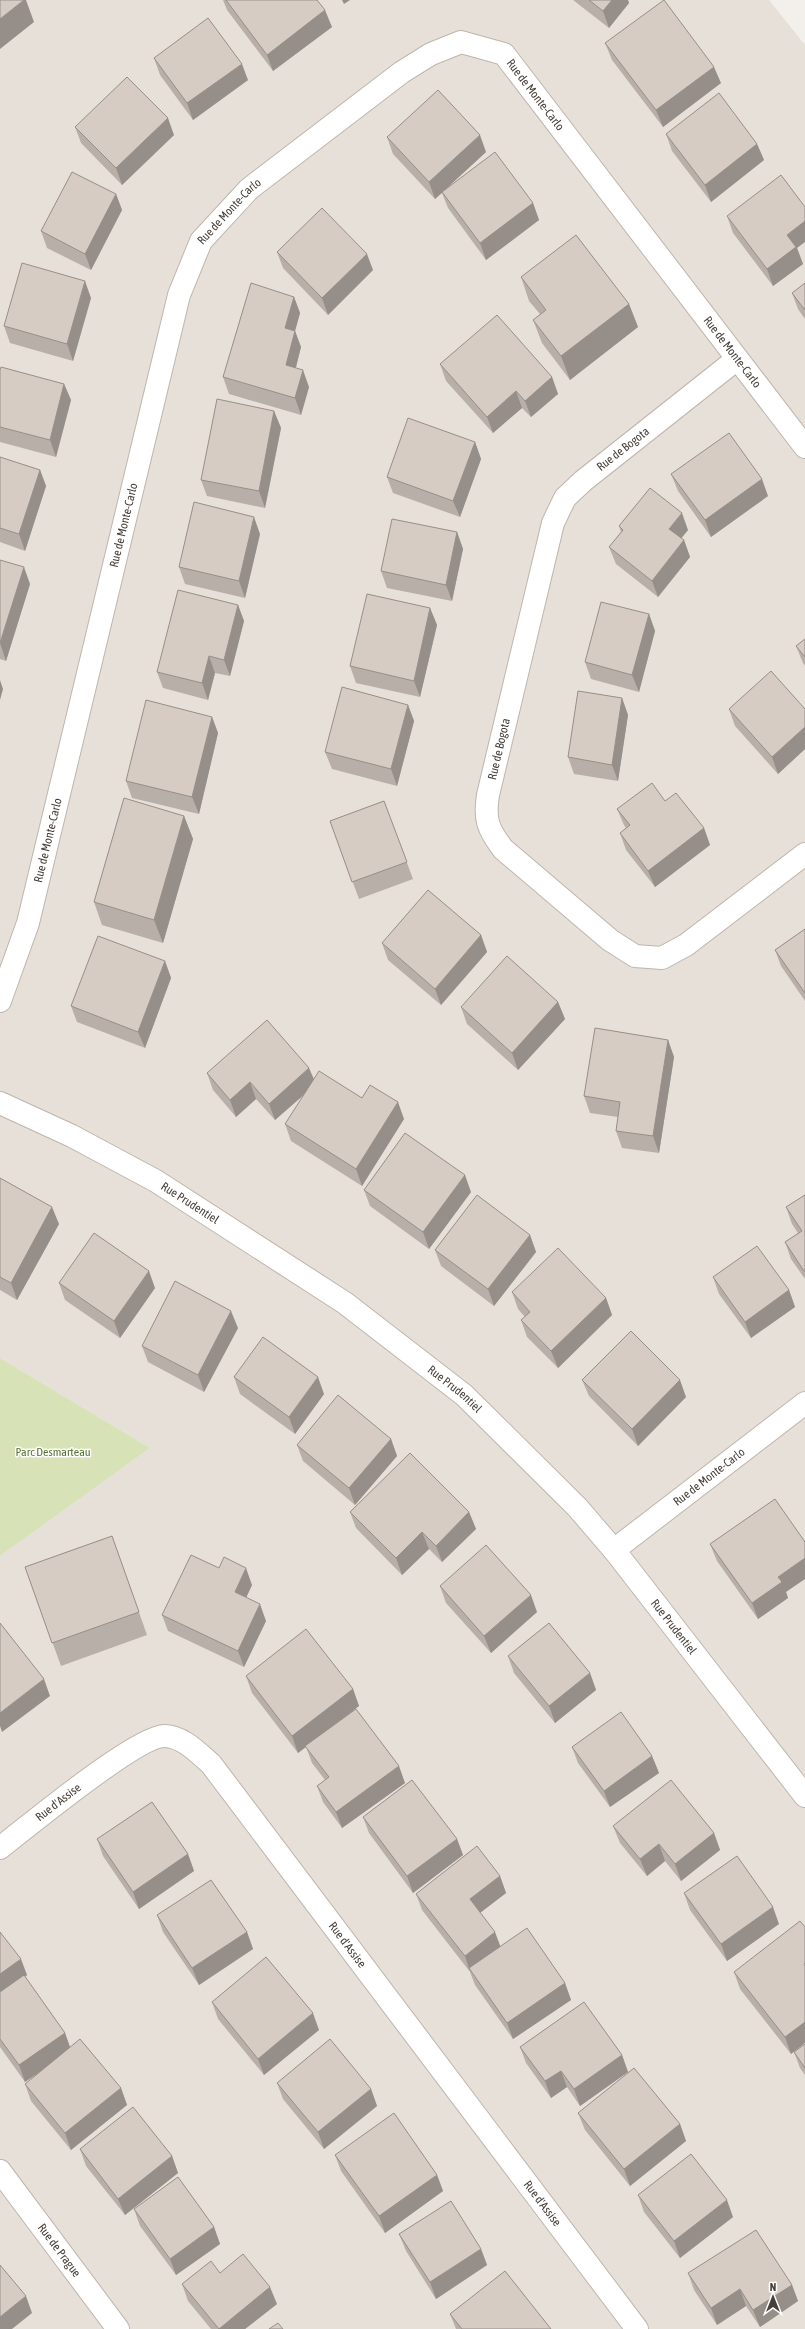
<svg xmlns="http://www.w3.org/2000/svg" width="805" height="2329" font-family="'Asap Condensed',sans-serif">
  <rect width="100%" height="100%" fill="#f3efea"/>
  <!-- residential -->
  <path fill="#e7e0d9" d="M0 0H769L805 45V2329H0V1556L150 1448 0 1358Z"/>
  <!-- park -->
  <path fill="#d7e3b7" d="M0 1358 150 1448 0 1556Z"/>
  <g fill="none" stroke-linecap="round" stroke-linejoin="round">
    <!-- street casing -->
    <g stroke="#beb5ad" stroke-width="24">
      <g id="street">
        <path d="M737 359 583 481 565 498 553 523 488 795C484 820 488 829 503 849L610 940 635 956 662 958 686 945 805 854"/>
        <path id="s1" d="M0 1001 28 923 179 295 201 241 249 189 402 72 431 54 461 42 504 54 805 447"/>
        <path id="s2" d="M0 1103 72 1136 156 1181 345 1303 464 1395 577 1507 614 1550 805 1796"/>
        <path id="s3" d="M614 1550 805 1403"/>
        <path id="s4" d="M0 1848C27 1827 138 1735 165 1736 184 1737 198 1753 211 1764L637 2329"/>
        <path id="s5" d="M0 2171 118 2329"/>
      </g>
    </g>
    <!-- street -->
    <use href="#street" stroke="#fff" stroke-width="22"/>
  </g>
  <!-- wall -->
  <path fill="#b9afa9" d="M223 0H317L332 27 273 71 227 10Z
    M573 0H628L629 3 609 28Z
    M605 43 721 83 663 127 612 60Z
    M154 58 248 80 193 120 160 75Z
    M75 127 174 135 122 185 81 143Z
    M666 134 757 144 764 160 711 202 672 151Z
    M387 137 486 152 449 186 533 203 539 220 486 260 448 208 442 193 435 199 393 154Z
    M116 194 122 210 91 270 47 248 41 231Z
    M727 216 797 248 803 264 773 286 733 233Z
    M277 252 373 270 328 315 283 268Z
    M521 277 629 304 638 327 570 380 542 343 533 320 540 314 529 301Z
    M805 283V319L798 309 792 293Z
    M294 297 300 313 295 331 301 347 296 368 309 387 301 415 229 394 223 377Z
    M91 298 73 361 10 343 4 326Z
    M440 364 552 377 558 394 531 417 522 408 493 433 446 381Z
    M0 370 64 384 71 400 56 457 0 442Z
    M274 411 281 428 265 508 207 496 201 480Z
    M475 442 481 459 460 517 393 493 387 477Z
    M0 457 40 470 46 486 25 551 0 542Z
    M671 474 768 496 711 537 678 491Z
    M619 526 688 530 681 538 684 540 690 557 658 597 616 564 609 547 621 532Z
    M457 532 463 549 452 601 387 588 381 571Z
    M260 534 245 598 185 584 179 567Z
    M0 560 30 584 6 661 0 659Z
    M238 605 244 621 230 676 215 673 208 700 163 688 157 672Z
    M430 608 437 625 420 697 356 683 350 666Z
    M649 614 655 631 639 692 591 679 585 662Z
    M805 639V666L803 663 796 646Z
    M622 698 628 715 618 781 574 774 568 757Z
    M408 705 414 721 397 786 332 769 325 752Z
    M729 709H805V749L778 774 735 726Z
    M212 717 218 733 199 814 132 798 126 781Z
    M384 801 413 879 359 899 330 821Z
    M665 801 704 828 710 845 655 887 626 850 620 833 626 828 624 825 617 809Z
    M184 816 193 839 163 943 102 925 94 902Z
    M805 929V1001L781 966 775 950Z
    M481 935 487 952 441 1005 388 960 382 943Z
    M165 961 171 978 145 1048 77 1022 71 1006Z
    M558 1002 565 1019 518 1070 467 1024 461 1007Z
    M668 1040 674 1057 659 1153 622 1148 616 1131 618 1117 590 1113 584 1096Z
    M207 1073 314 1080 362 1098 404 1119 362 1186 291 1141 285 1124 305 1094 275 1120 256 1099 236 1117 213 1090Z
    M0 1178 59 1224 17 1300 0 1290Z
    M364 1190 471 1192 429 1249 370 1206Z
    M805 1195V1279L791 1259 785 1242 798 1233 792 1224 786 1207Z
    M530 1235 536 1252 494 1306 441 1266 435 1250Z
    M713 1277 789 1290 795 1307 751 1338 719 1294Z
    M59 1283 155 1288 120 1338 65 1300Z
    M512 1292 606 1298 612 1315 558 1368 527 1337 521 1320 525 1317 518 1309Z
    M238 1328 204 1392 148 1362 142 1346Z
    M234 1377 324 1394 295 1434 240 1394Z
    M582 1380 686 1397 638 1446 589 1396Z
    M391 1439 397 1456 355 1505 303 1461 297 1445Z
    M350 1512H469L476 1529 442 1562 429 1549 402 1575 356 1528Z
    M112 1536 147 1635 61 1666 25 1567Z
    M710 1544 786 1592 788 1598 758 1619 717 1561Z
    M252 1585 246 1597 266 1621 244 1667 168 1631 162 1615Z
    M440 1586 537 1612 491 1653 446 1603Z
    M508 1656 590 1673 596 1690 555 1723 514 1673Z
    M246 1676 353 1689 359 1706 330 1728 405 1783 342 1828 323 1802 317 1786 325 1780 312 1763 306 1747 298 1753 252 1693Z
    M572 1747 652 1756 659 1773 610 1807 578 1763Z
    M363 1817 457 1839 463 1855 413 1893 369 1833Z
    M613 1826 714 1833 720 1850 681 1881 665 1861 647 1876 620 1843Z
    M97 1839 188 1854 194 1871 139 1909 103 1856Z
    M500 1876 506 1893 480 1913 500 1946 565 1983 571 2000 513 2039 475 1985 470 1972 422 1910 416 1894Z
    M684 1893 779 1924 727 1961 690 1910Z
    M157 1915 247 1932 253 1949 199 1985 163 1932Z
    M805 1927 791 2054 740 1989 734 1972Z
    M0 1932 27 1975 25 1977 65 2033 70 2047 121 2088 127 2105 71 2150 31 2101 25 2084 37 2074 25 2082 0 2047Z
    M212 2002 319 2030 264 2075 218 2019Z
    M805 2044V2075L800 2068 794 2052Z
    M520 2047 622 2055 628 2072 580 2106 567 2087 551 2098 526 2063Z
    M277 2083 371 2089 377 2106 324 2149 283 2099Z
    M578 2113 680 2124 686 2141 630 2186 585 2130Z
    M80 2149 172 2156 178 2173 125 2215 86 2166Z
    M335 2155 437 2175 443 2191 385 2233 341 2171Z
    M638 2195 733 2217 680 2258 644 2212Z
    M134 2209 214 2227 220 2244 176 2275 140 2226Z
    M399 2234 481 2249 487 2265 436 2299 406 2251Z
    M220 2273 277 2304 245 2329H211L188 2301 182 2284Z
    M688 2273 792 2285 798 2301 760 2327 746 2306 717 2325 694 2290Z
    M450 2314 551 2329H456Z"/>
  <!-- shaded-wall -->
  <path fill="#968f89" d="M24 0H26L34 22 0 49V19Z
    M342 0H350L344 4Z
    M612 0H628L629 3 609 28 603 11Z
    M325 10 332 27 273 71 267 55Z
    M242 64 248 80 193 120 187 103Z
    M714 67 721 83 663 127 656 110Z
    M168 118 174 135 122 185 116 168Z
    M480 135 486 152 435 199 429 182Z
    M757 144 764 160 711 202 705 185Z
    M116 194 122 210 91 270 85 254Z
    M533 203 539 220 486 260 480 243Z
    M805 221V242L797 248 803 264 773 286 767 269 787 235Z
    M367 254 373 270 328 315 322 298Z
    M85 281 91 298 73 361 67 344Z
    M294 297 300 313 295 331 301 347 292 382 286 365 285 328Z
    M629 304 638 327 570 380 561 356Z
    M303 370 309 387 301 415 295 398Z
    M552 377 558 394 531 417 525 401Z
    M64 384 71 400 56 457 50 440Z
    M516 391 522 408 493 433 487 417Z
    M274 411 281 428 265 508 259 491Z
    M475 442 481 459 460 517 453 501Z
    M40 470 46 486 25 551 19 534Z
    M762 479 768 496 711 537 705 520Z
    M682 513 688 530 675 546 669 529Z
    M254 517 260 534 245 598 239 581Z
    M457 532 463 549 452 601 446 585Z
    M684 540 690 557 658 597 652 581Z
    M24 567 30 584 6 661 0 643Z
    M238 605 244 621 230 676 224 660Z
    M430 608 437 625 420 697 414 681Z
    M649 614 655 631 639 692 632 675Z
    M209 656 215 673 208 700 202 683Z
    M0 680 3 689 0 700Z
    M622 698 628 715 618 781 612 765Z
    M408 705 414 721 397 786 391 769Z
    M212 717 218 733 199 814 192 797Z
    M805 727V749L778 774 772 757Z
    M184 816 193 839 163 943 154 920Z
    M704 828 710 845 655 887 648 871Z
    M481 935 487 952 441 1005 435 989Z
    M165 961 171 978 145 1048 138 1032Z
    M558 1002 565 1019 518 1070 512 1053Z
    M668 1040 674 1057 659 1153 653 1136Z
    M309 1068 316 1084 275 1120 269 1104Z
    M250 1082 256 1099 236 1117 230 1100Z
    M398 1102 404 1119 362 1186 356 1169Z
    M465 1175 471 1192 429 1249 423 1232Z
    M52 1207 59 1224 17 1300 11 1283Z
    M530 1235 536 1252 494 1306 488 1289Z
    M149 1271 155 1288 120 1338 114 1321Z
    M789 1290 795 1307 751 1338 745 1322Z
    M606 1298 612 1315 558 1368 551 1351Z
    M231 1311 238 1328 204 1392 198 1375Z
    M318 1377 324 1394 295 1434 289 1417Z
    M680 1380 686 1397 638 1446 632 1429Z
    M391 1439 397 1456 355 1505 349 1488Z
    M469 1512 476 1529 442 1562 436 1546Z
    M422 1532 429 1549 402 1575 396 1558Z
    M805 1558V1579L786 1592 788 1598 758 1619 752 1603 778 1577Z
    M246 1568 252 1585 241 1609 235 1592Z
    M531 1595 537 1612 491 1653 484 1636Z
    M260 1604 266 1621 244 1667 238 1651Z
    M590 1673 596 1690 555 1723 549 1706Z
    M44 1679 50 1696 2 1732 0 1726V1713Z
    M353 1689 359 1706 298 1753 292 1736Z
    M652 1756 659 1773 610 1807 604 1791Z
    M399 1766 405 1783 342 1828 336 1812Z
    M714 1833 720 1850 681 1881 675 1864Z
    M457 1839 463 1855 413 1893 407 1876Z
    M659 1844 665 1861 647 1876 640 1859Z
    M188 1854 194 1871 139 1909 133 1892Z
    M500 1876 506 1893 476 1916 470 1899Z
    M773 1907 779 1924 727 1961 721 1944Z
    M247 1932 253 1949 199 1985 192 1968Z
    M495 1932 501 1948 469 1969 465 1956Z
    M21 1959 27 1975 0 1996V1974Z
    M565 1983 571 2000 513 2039 507 2023Z
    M313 2013 319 2030 264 2075 258 2059Z
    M805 2022V2043L791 2054 785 2037Z
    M65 2033 71 2050 25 2082 19 2065Z
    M622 2055 628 2072 580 2106 574 2089Z
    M561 2071 567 2087 551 2098 545 2081Z
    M121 2088 127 2105 71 2150 65 2133Z
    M371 2089 377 2106 324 2149 318 2132Z
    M680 2124 686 2141 630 2186 624 2169Z
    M172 2156 178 2173 125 2215 118 2199Z
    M437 2175 443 2191 385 2233 379 2216Z
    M727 2200 733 2217 680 2258 674 2241Z
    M214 2227 220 2244 176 2275 170 2259Z
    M481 2249 487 2265 436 2299 430 2282Z
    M792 2285 798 2301 760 2327 753 2310Z
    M270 2287 277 2304 245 2329H219Z
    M740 2289 746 2306 717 2325 711 2308Z
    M26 2296 32 2313 12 2329H0V2317Z"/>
  <!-- building -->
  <path fill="#d7ccc4" stroke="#968f89" d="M0 0H24L0 19Z
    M226 0H317L325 10 267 55Z
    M589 0H612L603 11Z
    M664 0 714 67 656 110 605 43Z
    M208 18 242 64 187 103 154 58Z
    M127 77 168 118 116 168 75 127Z
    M438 90 480 135 429 182 387 137Z
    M719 93 757 144 705 185 666 134Z
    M495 152 533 203 480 243 442 192Z
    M72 172 116 194 85 254 41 231Z
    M781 175 805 207V221L787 235 796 247 767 269 727 216Z
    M322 208 367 254 322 298 277 252Z
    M576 235 629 304 561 356 533 320 546 310 521 277Z
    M22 263 85 281 67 344 4 326Z
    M251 283 294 297 285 328 295 331 286 365 303 370 295 398 223 377Z
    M805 283V310L792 293Z
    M497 315 552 377 525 401 516 391 487 417 440 364Z
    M1 367 64 384 50 440 0 427V370Z
    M217 399 274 411 259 491 201 480Z
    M408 418 475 442 453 501 387 477Z
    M729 433 762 479 705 520 671 474Z
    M0 457 40 470 19 534 0 528Z
    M650 488 682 513 669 529 684 540 652 581 609 547 623 530 619 526Z
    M194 502 254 517 239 581 179 567Z
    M392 519 457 532 446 585 381 571Z
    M0 560 24 567 0 643Z
    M178 590 238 605 224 660 209 656 202 683 157 672Z
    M367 594 430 608 414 681 350 666Z
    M601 602 649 614 632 675 585 662Z
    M805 639V657L796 646Z
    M771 671 805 709V727L772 757 729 709Z
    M342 687 408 705 391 769 325 752Z
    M578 691 622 698 612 765 568 757Z
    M146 700 212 717 192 797 126 781Z
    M652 783 665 801 676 793 704 828 648 871 620 833 630 825 617 809Z
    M124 798 184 816 154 920 94 902Z
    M384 801 407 862 352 882 330 821Z
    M428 890 481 935 435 989 382 943Z
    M805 929V993L775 950Z
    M98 936 165 961 138 1032 71 1006Z
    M507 956 558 1002 512 1053 461 1007Z
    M267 1020 309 1068 269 1104 250 1082 230 1100 207 1073Z
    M595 1028 668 1040 653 1136 616 1131 620 1102 584 1096Z
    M319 1071 362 1098 370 1085 398 1102 356 1169 285 1124Z
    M405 1133 465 1175 423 1232 364 1190Z
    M0 1178 52 1207 11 1283 0 1277Z
    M477 1195 530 1235 488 1289 435 1250Z
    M805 1195V1271H804L785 1242 802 1231 786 1207Z
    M94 1233 149 1271 114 1321 59 1283Z
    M757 1246 789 1290 745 1322 713 1277Z
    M558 1248 606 1298 551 1351 521 1320 530 1312 512 1292Z
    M175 1281 231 1311 198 1375 142 1346Z
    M631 1331 680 1380 632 1429 582 1380Z
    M263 1337 318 1377 289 1417 234 1377Z
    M338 1395 391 1439 349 1488 297 1445Z
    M410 1453 469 1512 436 1546 422 1532 396 1558 350 1512Z
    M775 1499 805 1542V1558L778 1577 782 1582 752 1603 710 1544Z
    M112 1536 139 1612 52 1643 25 1567Z
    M486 1545 531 1595 484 1636 440 1586Z
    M191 1555 219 1568 224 1557 246 1568 235 1592 260 1604 238 1651 162 1615Z
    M0 1623 44 1679 0 1713Z
    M549 1623 590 1673 549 1706 508 1656Z
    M306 1629 353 1689 292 1736 246 1676Z
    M356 1709 399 1766 336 1812 317 1786 329 1777 305 1746Z
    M621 1712 652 1756 604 1791 572 1747Z
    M412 1780 457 1839 407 1876 363 1817Z
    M671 1780 714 1833 675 1864 659 1844 640 1859 613 1826Z
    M152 1802 188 1854 133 1892 97 1839Z
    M477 1846 500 1876 470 1899 495 1932 465 1956 416 1894Z
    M737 1856 773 1907 721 1944 684 1893Z
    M211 1880 247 1932 192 1968 157 1915Z
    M800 1921 805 1927V1963L804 1964 805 1966V2022L785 2037 734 1972Z
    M527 1928 565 1983 507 2023 469 1968Z
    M0 1932 21 1959 0 1974Z
    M266 1957 313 2013 258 2059 212 2002Z
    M24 1975 65 2033 19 2065 0 2039V1992Z
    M584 2002 622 2055 574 2089 561 2071 545 2081 520 2047Z
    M80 2039 121 2088 65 2133 25 2084Z
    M330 2039 371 2089 318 2132 277 2083Z
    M805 2044V2068L794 2052Z
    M634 2068 680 2124 624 2169 578 2113Z
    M133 2107 172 2156 118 2199 80 2149Z
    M394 2113 437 2175 379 2216 335 2155Z
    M691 2154 727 2200 674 2241 638 2195Z
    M178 2177 214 2227 170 2259 134 2209Z
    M451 2201 481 2249 430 2282 399 2234Z
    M756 2230 792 2285 753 2310 740 2289 711 2308 688 2273Z
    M243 2254 270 2287 219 2329 182 2284 211 2261 220 2273Z
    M0 2265 26 2296 0 2317Z
    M505 2271 551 2329H462L450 2314Z
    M278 2323 283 2329H269Z"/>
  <g text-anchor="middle" stroke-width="3" stroke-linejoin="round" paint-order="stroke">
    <!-- street labels -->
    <g font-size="12" fill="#473f39" stroke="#fff">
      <text dy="4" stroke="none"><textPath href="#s1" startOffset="1213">Rue de Monte-Carlo</textPath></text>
      <text dy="4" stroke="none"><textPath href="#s1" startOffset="828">Rue de Monte-Carlo</textPath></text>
      <text dy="4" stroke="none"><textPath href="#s1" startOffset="1537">Rue de Monte-Carlo</textPath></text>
      <text transform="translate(623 449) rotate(-38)" y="4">Rue de Bogota</text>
      <text dy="4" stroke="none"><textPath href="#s1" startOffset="492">Rue de Monte-Carlo</textPath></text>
      <text transform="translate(499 749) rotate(-77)" y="4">Rue de Bogota</text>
      <text dy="4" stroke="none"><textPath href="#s1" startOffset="168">Rue de Monte-Carlo</textPath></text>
      <text dy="4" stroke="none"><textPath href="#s2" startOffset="215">Rue Prudentiel</textPath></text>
      <text dy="4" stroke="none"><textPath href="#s2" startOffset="539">Rue Prudentiel</textPath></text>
      <text dy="4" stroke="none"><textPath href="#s3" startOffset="120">Rue de Monte-Carlo</textPath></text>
      <text dy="4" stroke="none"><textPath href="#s2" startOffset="863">Rue Prudentiel</textPath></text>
      <text dy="4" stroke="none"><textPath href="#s4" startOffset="74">Rue d'Assise</textPath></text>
      <text dy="4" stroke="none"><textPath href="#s4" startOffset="482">Rue d'Assise</textPath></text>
      <text dy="4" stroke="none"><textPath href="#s4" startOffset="806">Rue d'Assise</textPath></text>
      <text dy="4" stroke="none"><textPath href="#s5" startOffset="99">Rue de Prague</textPath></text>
    </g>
    <!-- park labels -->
    <g font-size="12" fill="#567331" stroke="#fff">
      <text x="53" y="1456">Parc Desmarteau</text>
    </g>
  </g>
  <!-- north arrow -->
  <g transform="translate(773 2297)" stroke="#ffffff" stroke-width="3" paint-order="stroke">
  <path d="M0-3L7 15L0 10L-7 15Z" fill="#473f39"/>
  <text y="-6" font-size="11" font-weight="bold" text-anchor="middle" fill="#473f39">N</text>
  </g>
</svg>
